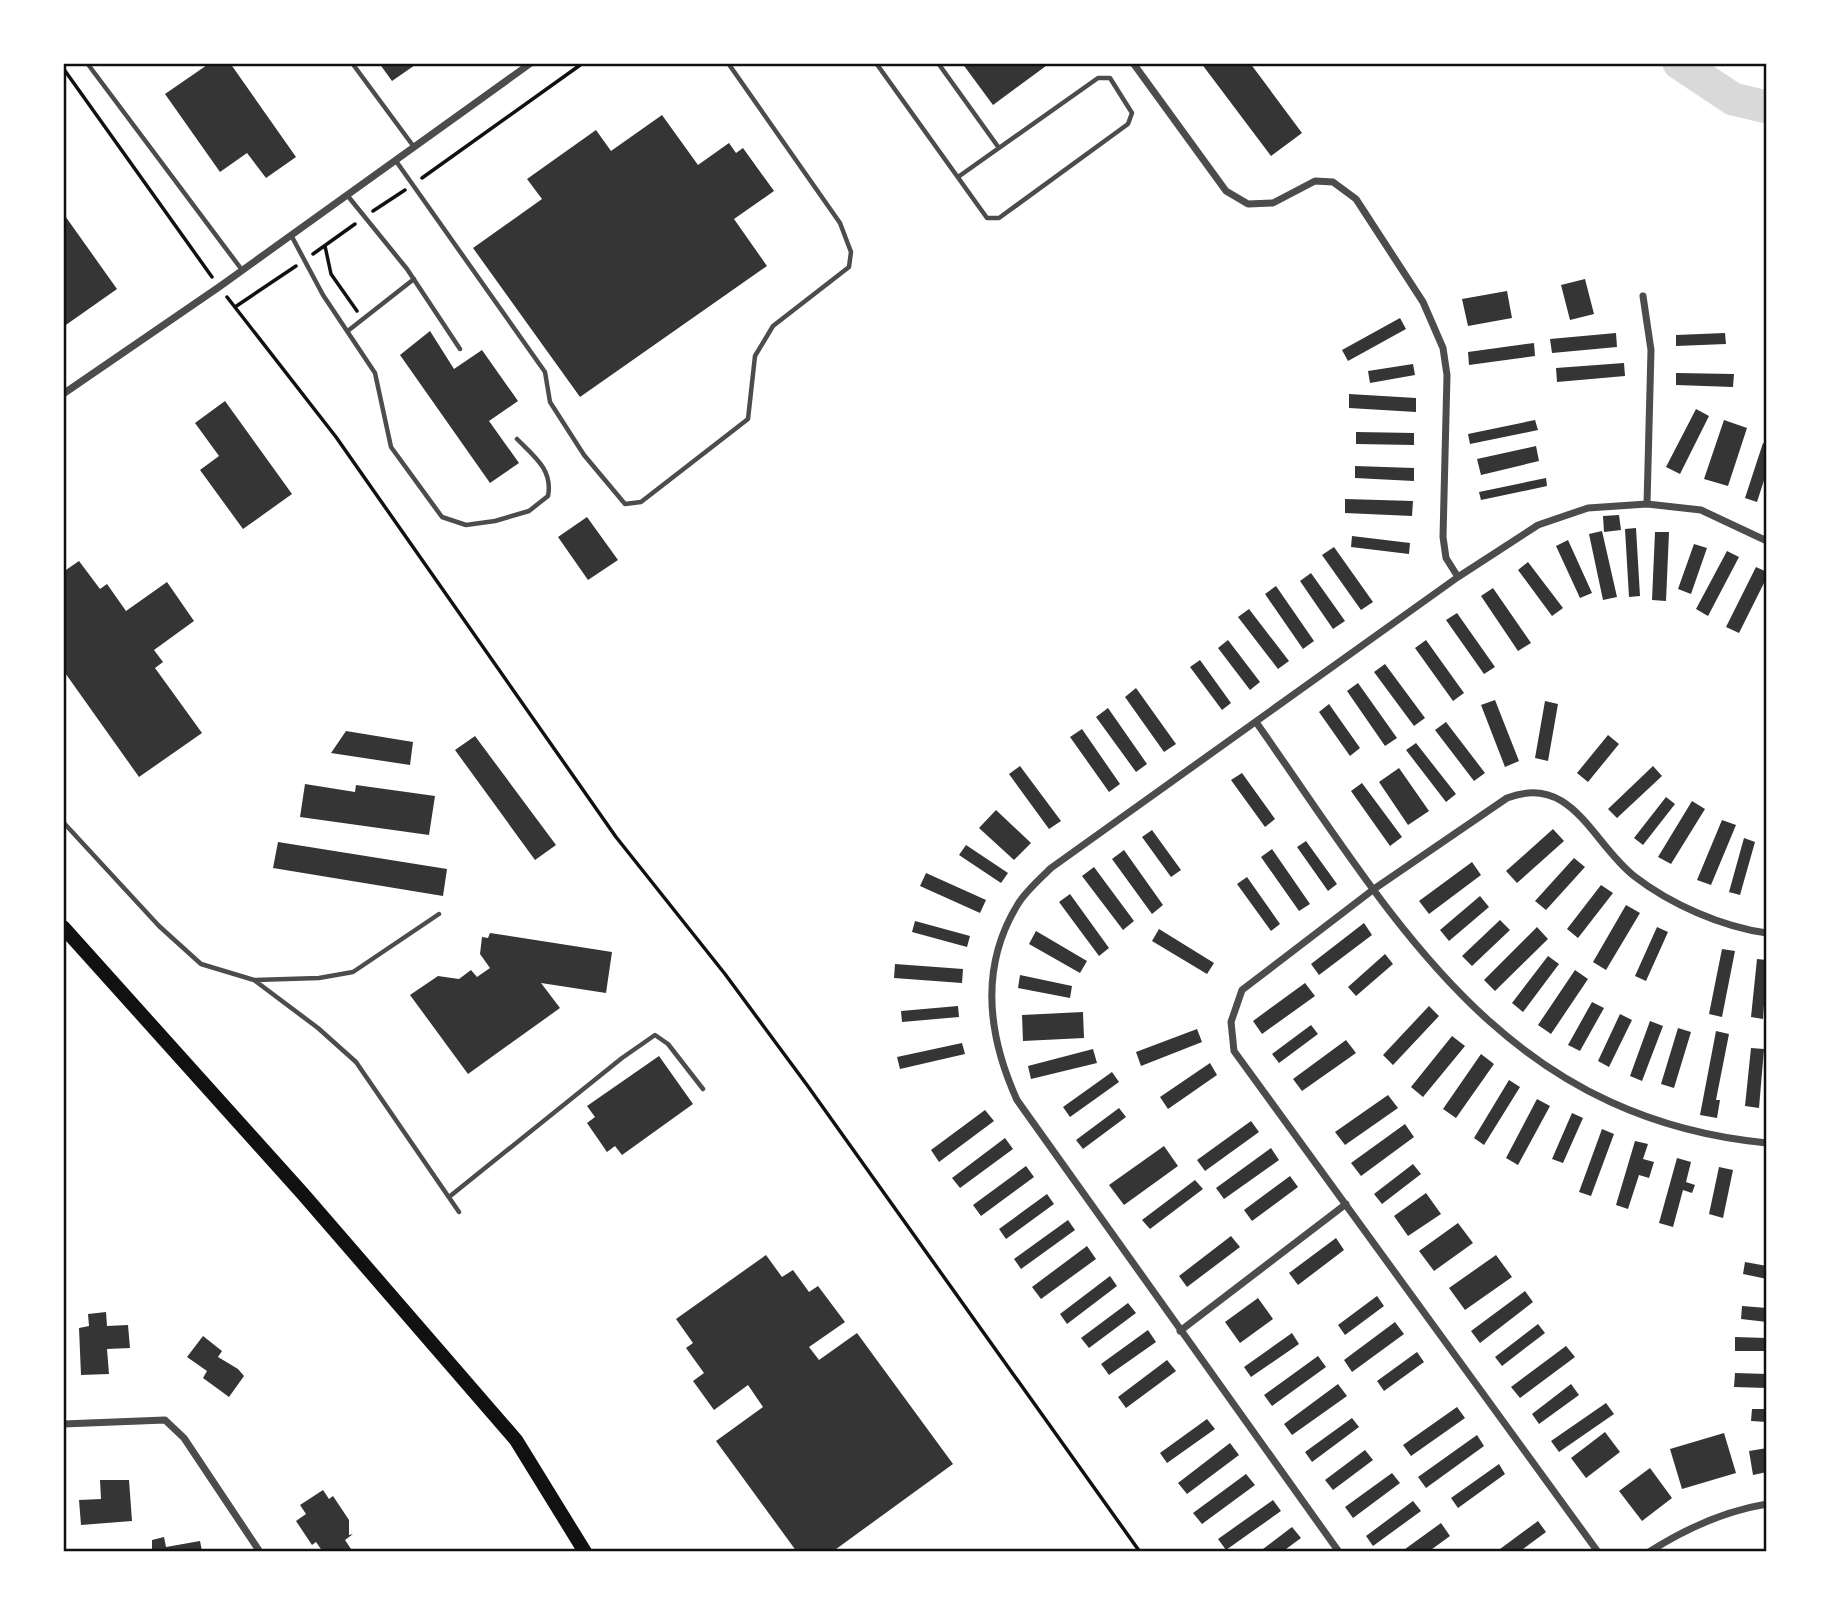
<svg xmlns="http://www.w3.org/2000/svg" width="1830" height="1615" font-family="Commissioner,sans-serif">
  <rect width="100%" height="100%" fill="#fff"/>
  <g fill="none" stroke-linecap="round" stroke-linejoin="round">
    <!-- river -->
    <path stroke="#d9d9d9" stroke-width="33" d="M1679 63 1733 99 1767 107"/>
  </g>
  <!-- building -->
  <path fill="#353535" d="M210 63H230L296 157 266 178 247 153 220 172 165 94Z
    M379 63H418L392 81Z
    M962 63H1050L993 105Z
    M1201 63H1250L1302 133 1271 156Z
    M662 115 698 165 729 143 736 153 743 148 774 191 734 219 767 266 580 397 473 248 542 199 527 179 596 130 611 151Z
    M63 213 117 289 63 327Z
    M1585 279 1594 314 1570 320 1561 285Z
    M1507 291 1512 318 1468 326 1462 299Z
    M1400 318 1406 329 1348 361 1342 350Z
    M430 331 454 369 482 350 518 401 489 421 519 463 490 483 400 355Z
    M1616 333 1617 347 1552 353 1550 339Z
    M1725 333 1726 344 1676 346V335Z
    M1534 343 1535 356 1469 365 1468 352Z
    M1624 363 1625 376 1557 382 1556 368Z
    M1413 364 1415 375 1370 383 1368 371Z
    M1676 373 1734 374 1733 387 1676 385Z
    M1349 394 1416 398V412L1349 408Z
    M225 401 292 494 243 529 200 470 219 456 195 423Z
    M1696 409 1709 416 1680 474 1666 467Z
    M1535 420 1538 430 1470 444 1468 434Z
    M1724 420 1747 428 1728 486 1704 479Z
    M1356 432 1414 433V445L1356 444Z
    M1763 443 1767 444V471L1757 502 1745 498Z
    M1536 446 1539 461 1481 475 1477 459Z
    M1355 466 1414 468V481L1355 478Z
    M1546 478 1547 486 1481 500 1479 492Z
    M1345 499 1413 501 1412 516 1345 513Z
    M1619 515 1621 530 1604 532 1603 516Z
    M587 517 618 560 588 580 558 537Z
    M1636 528 1640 596 1629 597 1625 529Z
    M1602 531 1617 597 1603 600 1589 534Z
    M1655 532H1669L1666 601 1652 600Z
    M1352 536 1410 543 1409 554 1351 547Z
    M1568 540 1592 593 1580 598 1556 546Z
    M1694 544 1707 548 1691 594 1678 589Z
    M1334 547 1373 602 1361 610 1322 555Z
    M1727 551 1739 557 1708 616 1696 609Z
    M79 561 100 589 107 584 126 611 167 582 194 621 154 650 163 662 155 668 202 733 139 777 63 670V572Z
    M1528 562 1563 608 1552 616 1518 570Z
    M1756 567 1767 572V577L1739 633 1726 627Z
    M1311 573 1345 621 1333 629 1300 581Z
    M1276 586 1314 641 1303 649 1265 594Z
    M1493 588 1531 643 1518 651 1481 596Z
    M1249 609 1289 661 1278 669 1238 617Z
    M1457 613 1495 667 1484 674 1446 620Z
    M1228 640 1260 682 1250 690 1218 648Z
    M1426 640 1464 693 1453 701 1415 648Z
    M1200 660 1231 703 1222 710 1190 667Z
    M1385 664 1425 718 1414 726 1374 672Z
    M1358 683 1397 738 1385 746 1347 691Z
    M1136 688 1176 744 1164 752 1125 697Z
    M1495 700 1519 761 1505 767 1481 705Z
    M1545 701 1558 704 1548 761 1535 758Z
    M1329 704 1360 748 1350 756 1319 712Z
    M1108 708 1147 764 1136 772 1096 717Z
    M1446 722 1485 773 1474 781 1435 730Z
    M1082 729 1120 784 1109 792 1070 737Z
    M346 731 413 742 410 765 331 753Z
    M1608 735 1619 744 1588 782 1577 773Z
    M475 736 556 845 535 860 455 750Z
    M1416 743 1456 794 1446 802 1406 750Z
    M1020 766 1061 821 1049 829 1009 774Z
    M1653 766 1662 776 1617 818 1608 809Z
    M1399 768 1429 811 1408 825 1379 782Z
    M1242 773 1275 819 1265 827 1231 780Z
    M1362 783 1402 837 1390 846 1351 791Z
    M305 784 355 792 356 785 435 796 429 835 300 817Z
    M1666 797 1675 804 1643 845 1634 838Z
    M1692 801 1705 809 1671 864 1658 857Z
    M996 810 1031 843 1014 860 979 828Z
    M1722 820 1736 825 1711 885 1697 880Z
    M1553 829 1564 841 1517 883 1506 871Z
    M1152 830 1181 870 1171 877 1142 837Z
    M1744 838 1755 842 1740 895 1729 892Z
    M1306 841 1337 884 1328 891 1297 847Z
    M278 842 447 869 443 896 273 868Z
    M966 845 1008 873 1001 883 959 855Z
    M1272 849 1310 904 1299 911 1261 857Z
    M1124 850 1163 905 1152 914 1112 859Z
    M1574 858 1585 867 1546 910 1535 901Z
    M1472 862 1481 875 1429 914 1419 901Z
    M1094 867 1134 921 1123 930 1082 876Z
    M926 873 986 900 980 913 920 886Z
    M1247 877 1280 924 1271 931 1237 884Z
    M1601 885 1613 893 1578 938 1567 929Z
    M1070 894 1109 948 1099 956 1059 902Z
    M1480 896 1489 907 1449 941 1440 930Z
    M1626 905 1640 913 1606 970 1593 962Z
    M1500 920 1510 930 1472 966 1462 956Z
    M915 921 970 936 967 947 912 932Z
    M1364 923 1372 935 1319 975 1311 964Z
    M1537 927 1548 939 1495 991 1484 980Z
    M1657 927 1668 932 1646 981 1635 976Z
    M1159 929 1214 963 1207 974 1152 941Z
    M1036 931 1087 961 1080 973 1029 944Z
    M490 933 612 952 606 993 541 983 560 1008 468 1074 410 995 438 976 459 979 471 970 477 977 490 968 480 954 482 937 488 938Z
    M1722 949 1735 951 1722 1017 1709 1014Z
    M1385 954 1393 964 1356 996 1348 987Z
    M1548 956 1559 964 1523 1012 1512 1003Z
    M1757 959 1767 960 1763 1019 1751 1017Z
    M895 964 963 969 962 983 894 978Z
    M1575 970 1588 979 1551 1034 1538 1025Z
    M1020 975 1072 986 1070 998 1018 988Z
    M1305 983 1315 996 1262 1034 1253 1021Z
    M1592 1002 1604 1008 1580 1051 1568 1045Z
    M958 1006 959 1017 902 1022 901 1011Z
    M1429 1006 1439 1016 1393 1065 1383 1055Z
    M1083 1012 1084 1038 1023 1041 1022 1015Z
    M1620 1014 1632 1020 1609 1067 1598 1061Z
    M1650 1021 1663 1026 1642 1081 1630 1076Z
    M1311 1025 1318 1034 1279 1063 1272 1054Z
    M1678 1028 1691 1032 1674 1088 1661 1084Z
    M1197 1029 1202 1042 1141 1066 1136 1052Z
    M1716 1031 1729 1034 1716 1100H1720L1717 1118 1700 1115Z
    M1452 1036 1465 1046 1423 1097 1411 1087Z
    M1346 1040 1356 1053 1302 1091 1293 1079Z
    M962 1043 965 1054 900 1069 897 1057Z
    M1751 1048 1764 1049 1759 1108 1745 1106Z
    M1093 1049 1097 1063 1031 1079 1028 1066Z
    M1481 1054 1494 1064 1456 1118 1443 1109Z
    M659 1056 693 1104 622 1155 615 1146 607 1152 587 1123 595 1117 587 1106Z
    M1210 1063 1217 1075 1168 1109 1160 1097Z
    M1112 1072 1119 1082 1070 1117 1063 1107Z
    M1509 1080 1520 1087 1484 1145 1474 1138Z
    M1388 1095 1398 1108 1345 1145 1335 1132Z
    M1537 1099 1550 1106 1518 1165 1506 1158Z
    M1119 1108 1126 1117 1083 1149 1076 1140Z
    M985 1110 994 1121 939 1162 931 1150Z
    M1572 1113 1583 1118 1563 1163 1552 1159Z
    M1251 1121 1259 1132 1205 1171 1197 1160Z
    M1405 1124 1414 1137 1361 1176 1351 1163Z
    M1602 1129 1614 1134 1591 1196 1579 1192Z
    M1005 1138 1013 1149 960 1188 952 1178Z
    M1635 1141 1648 1144 1643 1159 1654 1162 1649 1178 1639 1175 1628 1209 1616 1205Z
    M1164 1146 1178 1166 1124 1205 1109 1185Z
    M1271 1148 1279 1160 1224 1199 1216 1188Z
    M1677 1158 1691 1162 1686 1182 1695 1185 1692 1193 1683 1190 1673 1227 1659 1223Z
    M1413 1164 1421 1174 1382 1204 1374 1194Z
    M1026 1166 1034 1177 981 1216 973 1205Z
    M1719 1167 1733 1170 1723 1218 1709 1214Z
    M1290 1176 1298 1187 1252 1221 1244 1210Z
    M1195 1180 1203 1189 1150 1229 1142 1220Z
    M1426 1193 1441 1214 1408 1236 1394 1216Z
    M1047 1194 1054 1204 1006 1239 999 1229Z
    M1068 1220 1075 1230 1021 1269 1014 1259Z
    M1458 1223 1473 1243 1434 1271 1419 1251Z
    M1231 1236 1240 1247 1187 1287 1179 1276Z
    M1336 1238 1344 1250 1298 1285 1289 1273Z
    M1087 1246 1096 1259 1041 1299 1032 1287Z
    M766 1255 782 1277 793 1270 809 1292 818 1286 845 1322 809 1347 819 1360 857 1333 953 1464 832 1552H797L716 1441 763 1407 748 1385 714 1410 693 1381 704 1373 686 1348 693 1343 676 1319Z
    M1496 1255 1512 1277 1465 1310 1449 1288Z
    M1745 1262 1767 1266V1279L1743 1274Z
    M1110 1276 1117 1286 1067 1324 1060 1314Z
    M1525 1291 1533 1302 1480 1343 1471 1331Z
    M1377 1296 1384 1306 1345 1335 1338 1325Z
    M1258 1298 1273 1319 1240 1343 1225 1322Z
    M1128 1303 1136 1313 1089 1348 1081 1338Z
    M1742 1306 1767 1308V1322L1741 1319Z
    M106 1312 107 1326 128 1325 130 1348 107 1349 109 1374 81 1375 79 1328 89 1326 88 1314Z
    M1395 1322 1404 1334 1352 1372 1344 1360Z
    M1538 1324 1545 1333 1502 1366 1495 1357Z
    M1148 1330 1156 1342 1109 1375 1101 1364Z
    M1292 1333 1299 1344 1251 1377 1244 1367Z
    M203 1336 222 1351 218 1357 238 1369 244 1376 229 1397 203 1378 207 1371 187 1357Z
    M1735 1337 1767 1338V1351H1735Z
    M1566 1346 1575 1357 1520 1398 1511 1387Z
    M1417 1352 1424 1362 1384 1391 1377 1381Z
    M1318 1356 1326 1367 1272 1406 1264 1395Z
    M1167 1360 1176 1371 1126 1408 1118 1397Z
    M1735 1373 1767 1374V1388L1734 1387Z
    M1338 1384 1347 1396 1292 1435 1284 1424Z
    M1571 1384 1579 1395 1539 1424 1532 1414Z
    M1606 1403 1614 1414 1559 1452 1551 1441Z
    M1457 1407 1465 1418 1411 1456 1403 1445Z
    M1752 1409H1767V1422L1751 1421Z
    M1352 1418 1359 1427 1312 1462 1305 1452Z
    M1207 1419 1215 1429 1167 1463 1160 1453Z
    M1605 1432 1620 1452 1586 1478 1571 1458Z
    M1724 1433 1736 1473 1682 1489 1670 1449Z
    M1477 1435 1484 1446 1426 1488 1418 1477Z
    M1230 1443 1239 1455 1187 1494 1178 1483Z
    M1767 1448V1472L1753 1475 1749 1451Z
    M1365 1450 1373 1460 1333 1490 1325 1480Z
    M1499 1464 1505 1474 1458 1508 1451 1498Z
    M1650 1468 1672 1498 1642 1521 1619 1491Z
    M1392 1473 1400 1483 1353 1518 1345 1507Z
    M1246 1474 1255 1485 1202 1524 1193 1513Z
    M100 1480H129L132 1521 81 1525 79 1500 101 1499Z
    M323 1490 329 1499 333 1496 349 1520V1535L353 1534 345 1540 353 1552H323L316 1542 312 1545 296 1521 306 1514 300 1505Z
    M1273 1500 1281 1511 1226 1550 1218 1539Z
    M1413 1501 1421 1511 1373 1546 1366 1536Z
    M1538 1521 1546 1532 1519 1552H1496Z
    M1441 1523 1450 1536 1428 1552H1401Z
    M1292 1527 1301 1538 1282 1552H1259Z
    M164 1537 166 1547 200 1541 202 1551 152 1552V1540Z"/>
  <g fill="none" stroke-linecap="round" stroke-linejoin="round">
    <!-- path -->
    <path stroke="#111" stroke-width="3.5" d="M63 68 212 277
      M422 178 583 63
      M373 211 405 190
      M325 246 331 274 357 311
      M313 254 355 224
      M227 297 336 437 616 837 725 974 807 1085 1140 1552
      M235 307 296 266"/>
    <!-- service -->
    <path stroke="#4c4c4c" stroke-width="4.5" d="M87 63 242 270
      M352 63 414 147
      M876 63 987 218H999L1128 124 1132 113 1110 78H1098L958 177
      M938 63 999 148
      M396 161 545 372 550 402 584 455 625 504 641 502 748 419 755 356 773 326 849 267 851 252 840 223 728 63
      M347 195 407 269 460 349
      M291 235 323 295 375 373 391 447 442 517 466 525 495 521 529 511 548 496C553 470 535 457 517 439
      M349 330 414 279
      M63 822 159 926 201 964 254 980 318 1028 356 1062 459 1212
      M255 980 319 978 353 972 439 914
      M449 1197 622 1058 655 1035 668 1044 703 1089"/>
    <!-- minor -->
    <path stroke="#4c4c4c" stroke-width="7" d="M1133 63 1226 191 1248 204 1273 203 1315 181 1333 182 1356 199 1423 302 1443 348 1447 375 1443 537 1446 558 1458 577
      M1643 296 1651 350 1647 504
      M63 394 219 287 531 63
      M1256 722C1395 919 1500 1117 1767 1143
      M1180 1331 1346 1204
      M63 1424 165 1420 184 1438 260 1552
      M1339 1552 1017 1100C988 1036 979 967 1018 904 1026 891 1040 879 1051 868L1458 577 1538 525 1588 508 1647 504 1701 510 1767 541
      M1598 1552 1234 1051 1231 1022 1242 990 1374 889 1507 798C1572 773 1592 843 1634 876 1670 904 1722 927 1767 933
      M1649 1552C1685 1529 1724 1511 1767 1504"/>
    <!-- primary -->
    <path stroke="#111" stroke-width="14" d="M63 927 303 1194 516 1440 585 1552"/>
  </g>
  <!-- border -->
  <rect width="1830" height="1615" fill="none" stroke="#ffffff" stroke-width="130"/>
  <rect x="65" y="65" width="1700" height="1485" fill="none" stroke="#111" stroke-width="2.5"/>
</svg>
